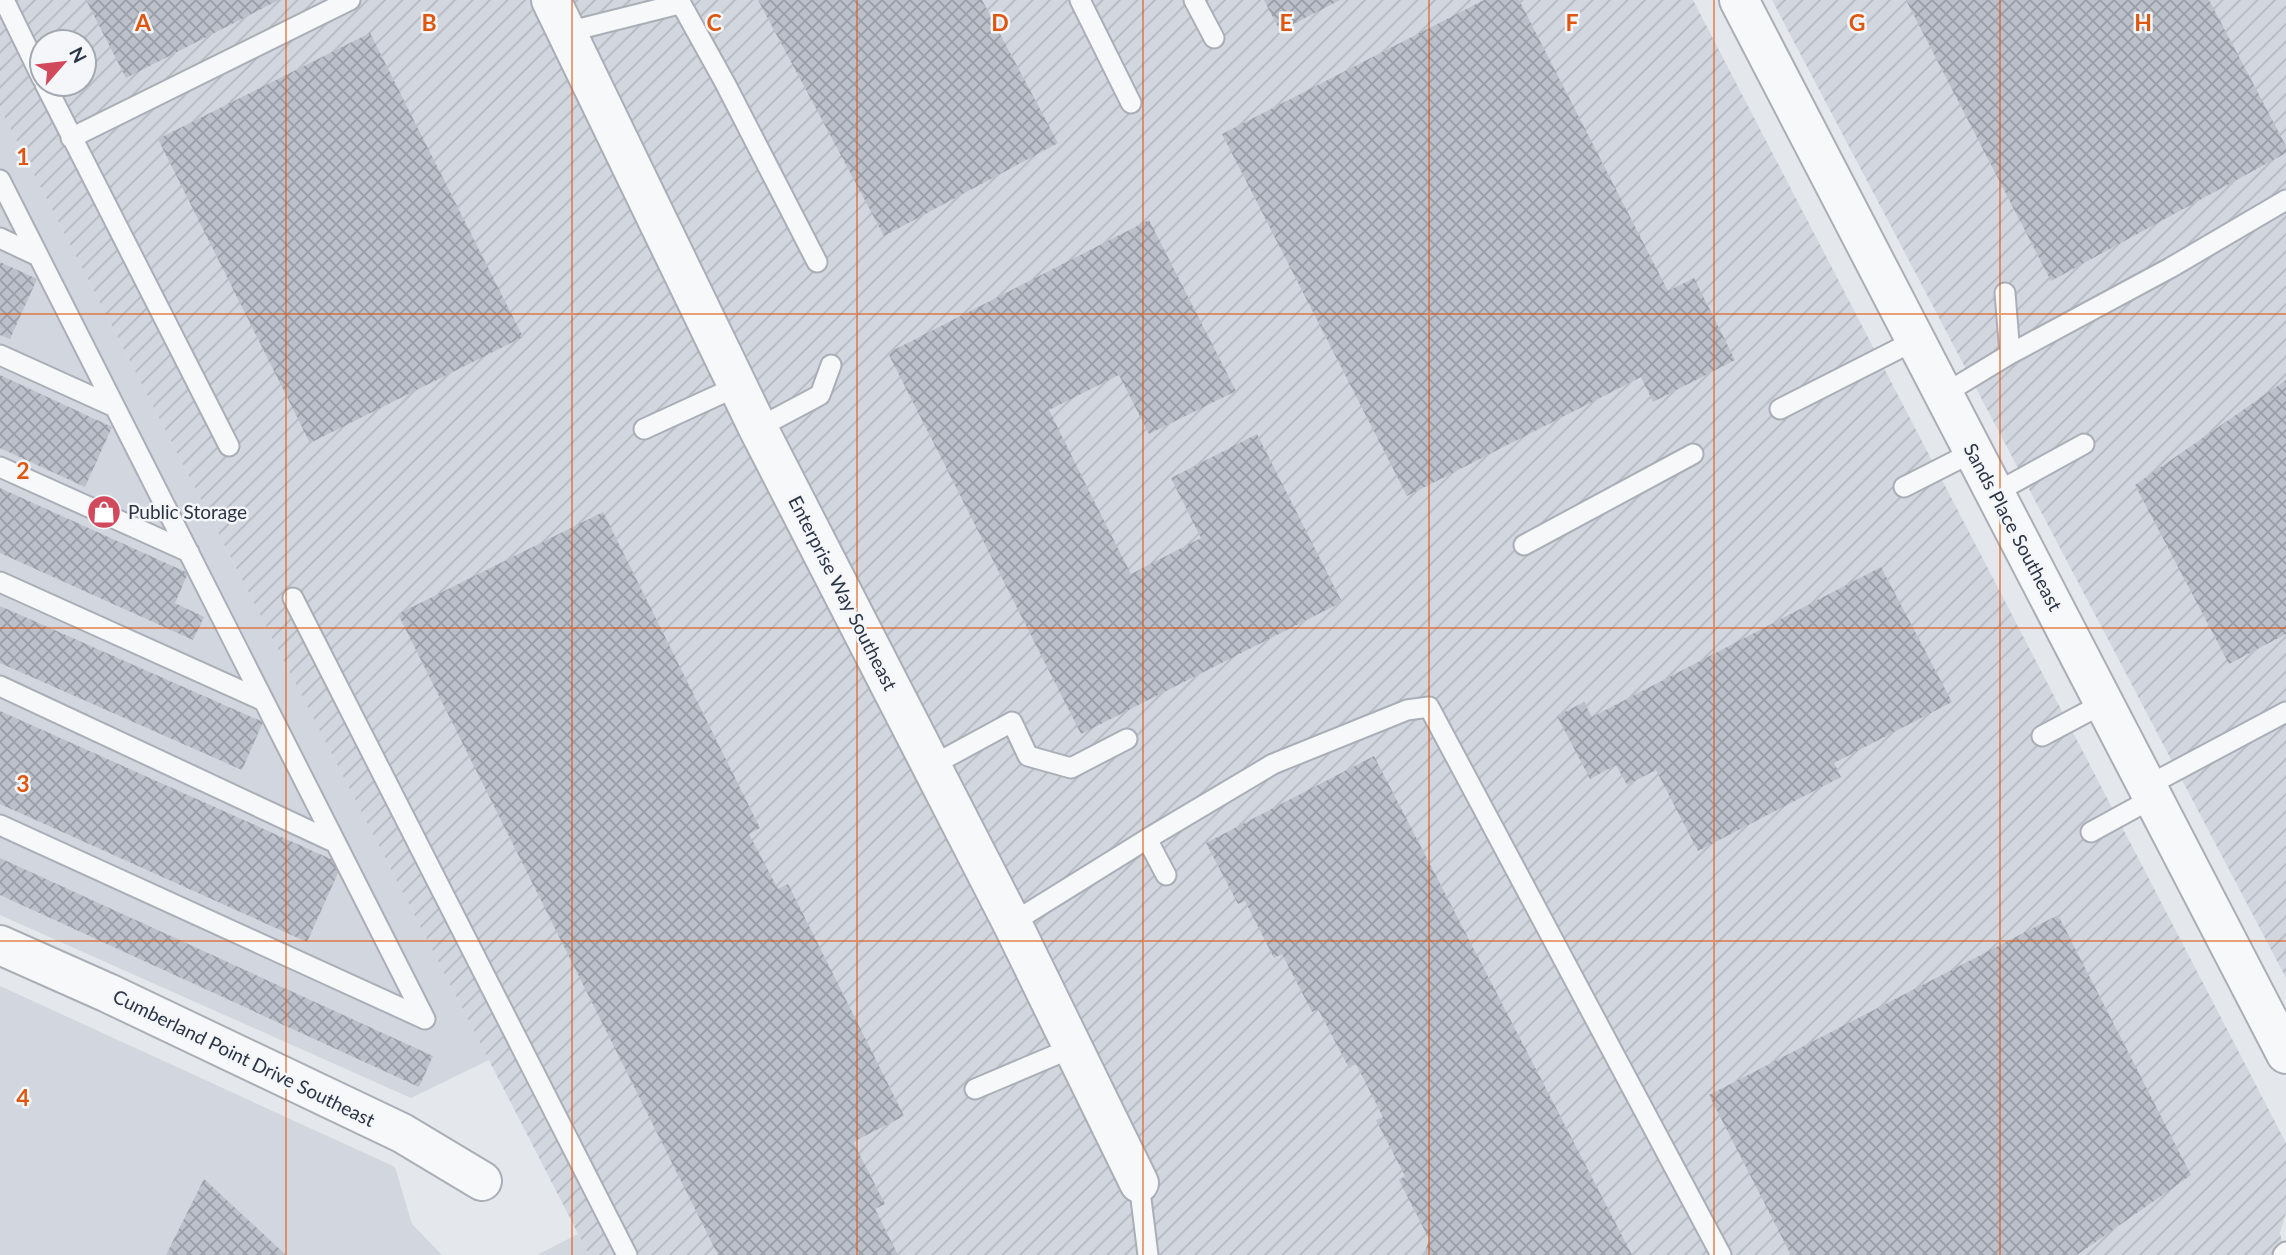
<svg xmlns="http://www.w3.org/2000/svg" width="2286" height="1255" font-family="Lato,sans-serif">
  <defs>
    <pattern id="industrial-furrows" width="10" height="10" patternUnits="userSpaceOnUse" patternTransform="scale(1.75)"><rect width="10" height="10" fill="#d2d6de"/><path d="M-1 1l2-2M0 10L10 0M9 11l2-2" fill="none" stroke="#b4b8c0"/></pattern>
    <pattern id="building-cross-hatch" width="8" height="8" patternUnits="userSpaceOnUse" patternTransform="scale(1.75)"><rect width="8" height="8" fill="#bbc0ca"/><path d="M0 0l8 8M0 8l8-8" fill="none" stroke="#989da6"/></pattern>
  </defs>
  <rect width="100%" height="100%" fill="#e4e7ec"/>
  <!-- built -->
  <path fill="#d2d6de" d="M0 108 489 1060 411 1098 0 915Z
    M0 986 395 1167 412 1224 442 1255H0Z
    M578 1234 589 1255H537Z"/>
  <!-- industrial -->
  <path fill="url(#industrial-furrows)" fill-rule="evenodd" d="M0 0H1693L2286 1143V1213L2280 1233 2285 1255H589L0 108ZM42 42H84V84H42Z
    M1772 0H2286V978Z"/>
  <!-- building -->
  <path fill="url(#building-cross-hatch)" d="M86 0H279L126 78Z
    M758 0H982L1058 143 884 236Z
    M1264 0H1340L1280 31Z
    M1484 0H1519L1668 291 1694 278 1735 360 1653 402 1641 377 1407 496 1222 134Z
    M1906 0H2209L2286 146V153L2051 281Z
    M370 33 523 337 310 443 158 139Z
    M1149 220 1236 391 1149 434 1119 375 1049 410 1090 493 1131 574 1201 538 1171 478 1257 434 1342 602 1081 734 888 353Z
    M0 262 37 279 10 339 0 335Z
    M0 375 112 427 85 487 0 448Z
    M2286 380V634L2229 664 2135 485Z
    M0 488 188 573 175 603 204 617 193 640 0 553Z
    M603 512 760 828 749 834 778 889 788 884 904 1116 853 1142 885 1204 875 1209 898 1255H718L398 614Z
    M1881 567 1952 702 1834 763 1841 777 1698 851 1656 770 1627 785 1616 765 1590 779 1557 716 1584 702 1592 717Z
    M0 606 263 722 242 770 0 663Z
    M0 711 342 864 307 942 0 804Z
    M1374 756 1632 1255H1424L1429 1239 1399 1180 1405 1176 1376 1120 1383 1117 1356 1064 1349 1068 1318 1009 1312 1012 1282 954 1274 958 1245 901 1238 904 1206 843Z
    M0 858 433 1056 419 1087 0 895Z
    M2058 915 2191 1175 2077 1255H1791L1709 1095Z
    M204 1179 286 1255H166Z"/>
  <g fill="none" stroke-linecap="round" stroke-linejoin="round">
    <!-- service casing -->
    <g stroke="#a9aeb7" stroke-width="23">
      <path id="service" d="M4 0 42 78
        M679 0 725 83 817 262
        M1080 0 1131 103
        M1194 0 1214 38
        M567 32 679 4
        M45 84 229 446
        M71 138 350 0
        M0 180 425 1019 0 825
        M0 238 38 256
        M2010 354 2170 268 2286 200
        M0 355 115 407
        M1944 394 2010 354 2005 293
        M1780 409 1916 340
        M758 428 820 395 831 365
        M644 429 738 386
        M0 467 189 552
        M1904 487 1973 452
        M1995 493 2084 444
        M1524 545 1693 454
        M0 582 264 701
        M293 598 627 1255
        M0 686 336 843
        M2042 736 2104 703
        M931 766 1012 722 1028 756 1071 768 1127 739
        M2147 786 2286 712
        M2091 832 2153 798
        M1166 875 1147 839 1273 764 1407 710 1429 707 1721 1255
        M1012 923 1147 839
        M975 1089 1072 1048
        M1139 1183 1148 1255
        M2283 1255 2286 1252"/>
    </g>
    <!-- minor casing -->
    <g stroke="#a9aeb7" stroke-width="42">
      <path id="minor" d="M551 0 758 428 1012 923 1139 1183
        M1739 0 2286 1054
        M0 945 108 993 402 1133 482 1181"/>
    </g>
    <!-- service -->
    <use href="#service" stroke="#f7f8fa" stroke-width="19"/>
    <!-- minor -->
    <use href="#minor" stroke="#f7f8fa" stroke-width="38"/>
  </g>
  <!-- grid -->
  <path fill="none" stroke="#df570f" stroke-width="2" stroke-opacity="0.55" d="M286 0V1255M572 0V1255M857 0V1255M1143 0V1255M1429 0V1255M1714 0V1255M2000 0V1255M0 314H2286M0 628H2286M0 941H2286"/>
  <!-- icons -->
  <defs>
    <g id="shop-disc" transform="scale(1.75)"><circle r="9.5" fill="#d1495b" stroke="#f4f6f9"/><path d="M-5-2.5h2.3a2.7 3.5 0 0 1 5.4 0H5L5.5 6h-11ZM-1.5-2.5h3a1.5 2.3 0 0 0-3 0Z" fill="#fff"/></g>
  </defs>
  <g fill-rule="evenodd">
    <use href="#shop-disc" x="104" y="512"/>
  </g>
  <g text-anchor="middle" stroke-width="5" stroke-linejoin="round" paint-order="stroke">
    <!-- poi labels -->
    <g font-size="19" fill="#2b3445" stroke="#f4f6f9" text-anchor="start">
      <text x="128" y="519">Public Storage</text>
    </g>
    <!-- street labels -->
    <g font-size="19" fill="#2b3445" stroke="#f4f6f9">
      <text transform="translate(2013 527) rotate(62)" y="7">Sands Place Southeast</text>
      <text transform="translate(843 593) rotate(63)" y="7">Enterprise Way Southeast</text>
      <text transform="translate(244 1058) rotate(26)" y="7">Cumberland Point Drive Southeast</text>
    </g>
  </g>
  <g font-size="23" text-anchor="middle" font-weight="bold" fill="#df570f" stroke="#f4f6f9" stroke-width="5" stroke-linejoin="round" paint-order="stroke">
    <text x="143" y="31">A</text>
    <text x="429" y="31">B</text>
    <text x="714" y="31">C</text>
    <text x="1000" y="31">D</text>
    <text x="1286" y="31">E</text>
    <text x="1572" y="31">F</text>
    <text x="1857" y="31">G</text>
    <text x="2143" y="31">H</text>
    <text x="23" y="165">1</text>
    <text x="23" y="479">2</text>
    <text x="23" y="792">3</text>
    <text x="23" y="1106">4</text>
  </g>
  <!-- north arrow -->
  <g transform="translate(63 63) rotate(62)"><circle r="33" fill="#f4f6f9" stroke="#a4a8b1" stroke-width="2"/>
  <path d="M0-5L12 26L0 18L-12 26Z" fill="#d1495b"/>
  <text y="-10" font-size="19" font-weight="bold" text-anchor="middle" fill="#2b3445">N</text>
  </g>
</svg>
